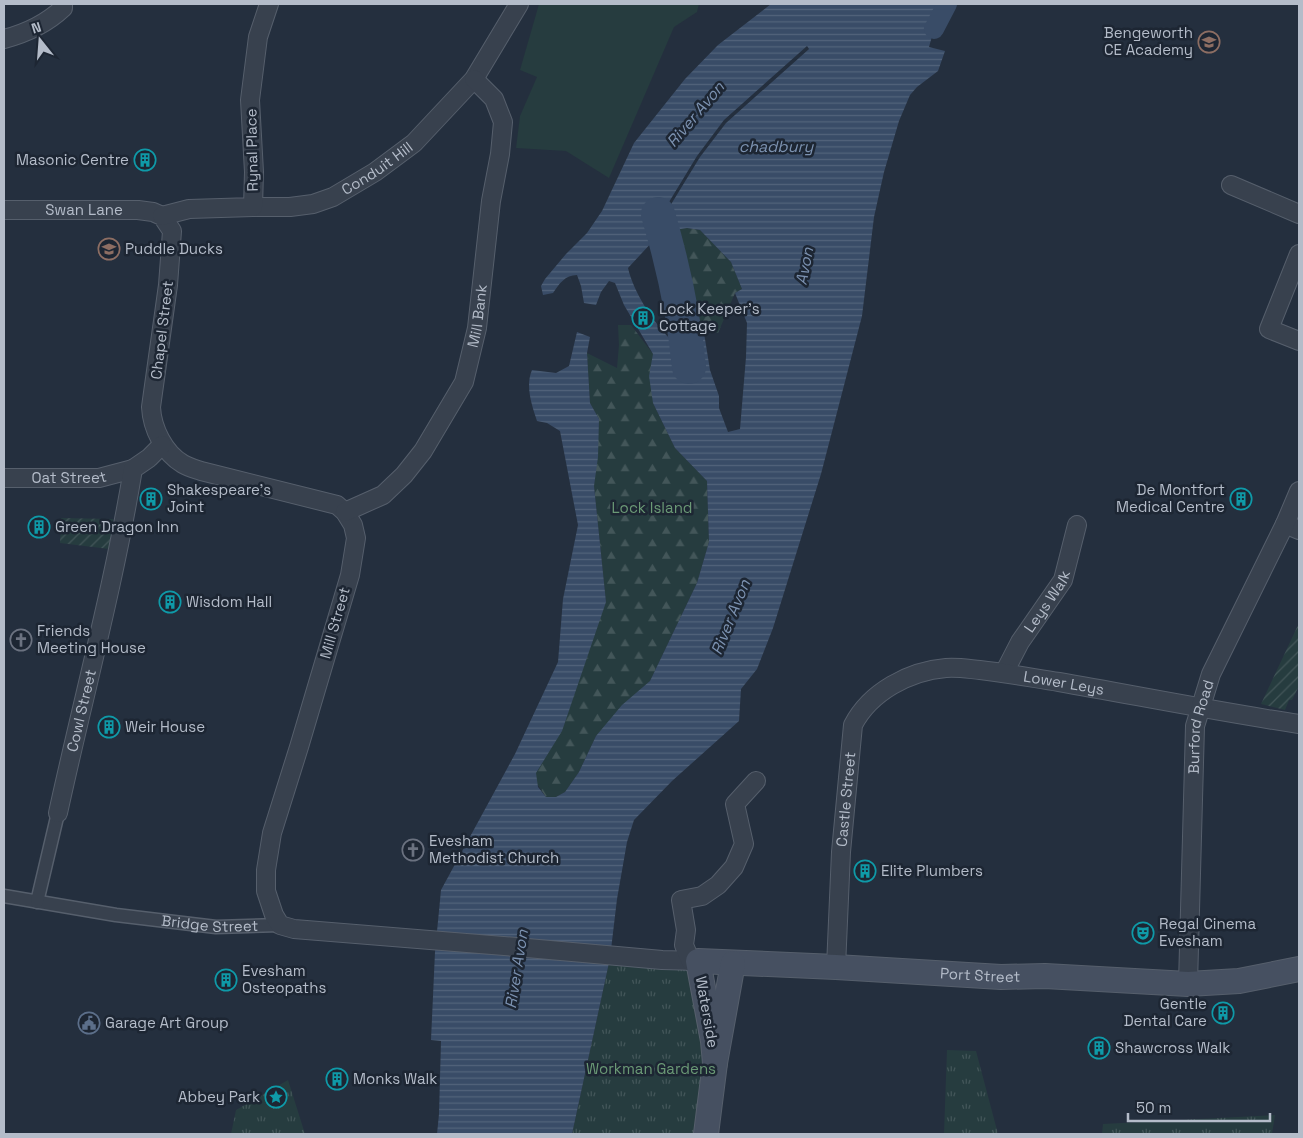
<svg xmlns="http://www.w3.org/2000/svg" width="1303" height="1138" font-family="'Space Grotesk',sans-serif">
  <defs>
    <pattern id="forest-firs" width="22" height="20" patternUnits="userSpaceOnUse" patternTransform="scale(1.25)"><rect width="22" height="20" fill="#263c3f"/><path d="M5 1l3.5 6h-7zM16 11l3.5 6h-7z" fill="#435659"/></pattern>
    <pattern id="park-tufts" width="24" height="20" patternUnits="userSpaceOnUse" patternTransform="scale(1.25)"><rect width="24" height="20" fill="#263c3f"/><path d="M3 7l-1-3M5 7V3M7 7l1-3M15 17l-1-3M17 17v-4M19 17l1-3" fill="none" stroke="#435659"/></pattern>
    <pattern id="garden-furrows" width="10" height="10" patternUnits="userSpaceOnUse" patternTransform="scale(1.25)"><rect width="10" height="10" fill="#263c3f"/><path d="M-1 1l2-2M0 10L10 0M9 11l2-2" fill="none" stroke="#435659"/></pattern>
    <pattern id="water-rules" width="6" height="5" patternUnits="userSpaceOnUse" patternTransform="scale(1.25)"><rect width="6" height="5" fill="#394c67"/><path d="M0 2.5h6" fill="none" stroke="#53647b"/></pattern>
  </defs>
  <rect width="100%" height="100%" fill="#242f3e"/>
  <!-- grass -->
  <path fill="#263c3f" d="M539 4H699L697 12 674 27 609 178 566 151 516 148 520 116 537 77 520 70Z"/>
  <!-- forest -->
  <path fill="url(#forest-firs)" d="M687 228 700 230 731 262 742 289 735 293 718 333 684 323 675 229Z
    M618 325H631L653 354V403L675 448 707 481 709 542 697 583 650 681 596 736 579 772 565 792 556 797H546L531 775 606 602 594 486 599 419 590 403 587 353 617 368 619 345Z"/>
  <!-- park -->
  <path fill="url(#park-tufts)" d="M610 958 690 962 706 1001V1134H572Z
    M947 1050 976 1051 998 1134H944Z
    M288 1080 305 1134H231L236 1110Z
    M1275 1115 1272 1134H1102L1103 1124Z"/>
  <!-- garden -->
  <path fill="url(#garden-furrows)" d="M61 518 113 519 109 549 60 543Z
    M1299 623V686L1292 700H1289L1285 710 1261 704Z"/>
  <!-- water -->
  <path fill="url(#water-rules)" fill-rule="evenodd" d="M771 4H941L929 47 945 51 938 71 917 87 910 95 899 121 884 172 874 217 862 316 821 474 773 628 757 669 741 689 739 721 672 781 634 820 627 842 617 899 610 958 572 1134H437L439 1114 441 1041 431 1040 435 952 441 890 515 754 558 662 563 599 578 525 560 431 547 423 537 421C532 406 525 386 532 370L556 373 569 366 577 332 590 337 587 353 590 403 599 419 598 457 594 486 606 602 562 731 536 773 538 787 546 797H556L565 792 579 772 596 736 622 705 650 681 697 583 709 542 707 481 675 448 653 403 649 376 653 354 624 305 615 283 609 281 601 292 596 305 584 303 581 286 577 275C565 275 559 284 553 293L543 295 541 286 545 279 566 254 587 233 602 211 634 143 685 79 718 45ZM687 228 700 230 731 262 742 289 735 293 747 323 746 357 740 429 728 432 719 408V396L710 370 704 333 695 328 690 322 678 323 679 335 673 342C654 323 634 294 628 268L654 240 662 251 665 260 679 256 675 230Z"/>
  <!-- pier -->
  <path fill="#242f3e" d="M807 46 809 49 726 123 700 157 670 206 675 233H673L666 207 697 156 724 120Z"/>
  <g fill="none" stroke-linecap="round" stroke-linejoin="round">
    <!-- canal -->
    <path stroke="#394c67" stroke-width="20" d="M934 29 947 4"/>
    <!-- river -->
    <path stroke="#394c67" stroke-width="34" d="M658 214C673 265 684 315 689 367"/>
    <!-- pedestrian casing -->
    <g stroke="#565f6c" stroke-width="15">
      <g id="pedestrian">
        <path id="s1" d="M4 896 116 915 216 927 280 925"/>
        <path d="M37 902 58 813"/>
      </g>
    </g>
    <!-- minor casing -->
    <g stroke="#565f6c" stroke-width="20">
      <g id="minor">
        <path d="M4 39C27 33 46 24 63 8V4"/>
        <path d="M1231 185 1299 214"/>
        <path id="s2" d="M253 207H290L313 204 333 197 375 172 414 143 474 79 519 4"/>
        <path id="s3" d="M4 210H138L153 212 162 216 172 231 168 285 151 407C152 428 164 453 183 464 188 467 195 469 201 471L337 505 345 512 353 525 356 538 350 575 299 747 272 833 266 870V891L274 915 280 925 294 929 516 947 662 960 698 961"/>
        <path d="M162 216 189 209 253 207 254 172 250 100 258 37 269 4"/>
        <path d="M1299 254 1269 329 1299 341"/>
        <path id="s4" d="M4 478H99L133 469"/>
        <path id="s5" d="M345 512 383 495 404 475 423 451 464 382 477 328 491 201 500 154 503 122 494 99 474 79"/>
        <path d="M1285 524 1299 530"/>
        <path id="s6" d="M1004 673 1020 642 1063 580 1077 525"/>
        <path id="s7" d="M58 813C83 698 114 585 133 469L149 458 162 445"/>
        <path d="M691 962 684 945 686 930 681 900 702 896 718 885 734 867 744 844 735 804 756 781"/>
        <path id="s8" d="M836 967 841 852 853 725C870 692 909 671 946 668 957 667 969 669 980 670 1007 673 1033 678 1059 682 1139 696 1219 712 1299 724"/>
        <path id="s9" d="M1188 984 1195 726 1211 674 1285 524 1299 491"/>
      </g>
    </g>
    <!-- secondary casing -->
    <g stroke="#565f6c" stroke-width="26">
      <g id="secondary">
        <path id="s10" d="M715 1063 713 1041 698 961 836 967 1001 977 1045 976 1188 984 1239 981 1299 969"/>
        <path d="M706 1134 715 1063 733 963"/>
      </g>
    </g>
    <!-- pedestrian -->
    <use href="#pedestrian" stroke="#38414e" stroke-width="12"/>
    <!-- minor -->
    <use href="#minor" stroke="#38414e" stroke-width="18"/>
    <!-- secondary -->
    <use href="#secondary" stroke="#465061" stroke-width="24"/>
  </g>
  <!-- icons -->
  <defs>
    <g id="school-ring" transform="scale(1.125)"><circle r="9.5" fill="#1d2633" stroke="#8d6e63" stroke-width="1.5"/><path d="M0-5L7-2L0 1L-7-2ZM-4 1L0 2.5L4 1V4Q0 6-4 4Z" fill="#8d6e63"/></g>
    <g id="building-ring" transform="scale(1.125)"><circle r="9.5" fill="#1d2633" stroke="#0f9aa8" stroke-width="1.5"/><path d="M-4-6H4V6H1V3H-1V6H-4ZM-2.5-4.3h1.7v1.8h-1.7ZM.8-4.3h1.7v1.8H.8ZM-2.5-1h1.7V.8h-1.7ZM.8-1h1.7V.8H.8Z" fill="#0f9aa8"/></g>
    <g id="church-ring" transform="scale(1.125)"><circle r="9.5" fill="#1d2633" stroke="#6b7280" stroke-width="1.5"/><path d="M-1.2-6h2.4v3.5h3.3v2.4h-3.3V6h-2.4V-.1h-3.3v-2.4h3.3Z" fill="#6b7280"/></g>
    <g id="theatre-ring" transform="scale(1.125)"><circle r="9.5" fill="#1d2633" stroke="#0f9aa8" stroke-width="1.5"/><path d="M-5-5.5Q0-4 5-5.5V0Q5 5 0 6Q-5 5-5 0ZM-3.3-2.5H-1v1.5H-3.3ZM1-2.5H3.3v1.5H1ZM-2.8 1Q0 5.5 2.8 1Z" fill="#0f9aa8"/></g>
    <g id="civic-ring" transform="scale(1.125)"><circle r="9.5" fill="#1d2633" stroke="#5c6f8a" stroke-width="1.5"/><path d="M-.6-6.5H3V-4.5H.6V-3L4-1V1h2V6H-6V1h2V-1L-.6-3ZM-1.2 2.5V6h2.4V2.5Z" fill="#5c6f8a"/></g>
    <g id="sight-ring" transform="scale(1.125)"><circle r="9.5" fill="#1d2633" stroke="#0f9aa8" stroke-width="1.5"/><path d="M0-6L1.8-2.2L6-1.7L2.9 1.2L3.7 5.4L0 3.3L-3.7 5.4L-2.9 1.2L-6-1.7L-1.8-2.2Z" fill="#0f9aa8"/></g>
  </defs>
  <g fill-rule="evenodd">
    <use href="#school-ring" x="1209" y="42"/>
    <use href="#building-ring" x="145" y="160"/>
    <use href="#school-ring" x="109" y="249"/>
    <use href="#building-ring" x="643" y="318"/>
    <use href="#building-ring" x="151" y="499"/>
    <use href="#building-ring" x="1241" y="499"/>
    <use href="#building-ring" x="39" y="527"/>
    <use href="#building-ring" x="170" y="602"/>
    <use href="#church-ring" x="21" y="640"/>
    <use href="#building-ring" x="109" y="727"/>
    <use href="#church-ring" x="413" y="850"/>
    <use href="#building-ring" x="865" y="871"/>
    <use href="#theatre-ring" x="1143" y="933"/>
    <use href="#building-ring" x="226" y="980"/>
    <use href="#building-ring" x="1223" y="1013"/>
    <use href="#civic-ring" x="89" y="1023"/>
    <use href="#building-ring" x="1099" y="1048"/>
    <use href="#building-ring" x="337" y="1079"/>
    <use href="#sight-ring" x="276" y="1097"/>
  </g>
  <g text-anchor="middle" stroke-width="5" stroke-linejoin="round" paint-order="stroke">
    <!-- poi labels -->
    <g font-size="15" fill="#b4bcc9" stroke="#1d2633" text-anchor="start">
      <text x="1193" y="38" text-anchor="end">Bengeworth<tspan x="1193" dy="17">CE Academy</tspan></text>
      <text x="129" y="165" text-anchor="end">Masonic Centre</text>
      <text x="125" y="254">Puddle Ducks</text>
      <text x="659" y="314">Lock Keeper's<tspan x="659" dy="17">Cottage</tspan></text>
      <text x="167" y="495">Shakespeare's<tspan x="167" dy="17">Joint</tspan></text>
      <text x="1225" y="495" text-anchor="end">De Montfort<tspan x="1225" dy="17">Medical Centre</tspan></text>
      <text x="55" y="532">Green Dragon Inn</text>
      <text x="186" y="607">Wisdom Hall</text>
      <text x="37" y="636">Friends<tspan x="37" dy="17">Meeting House</tspan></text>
      <text x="125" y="732">Weir House</text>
      <text x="429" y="846">Evesham<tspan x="429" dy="17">Methodist Church</tspan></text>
      <text x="881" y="876">Elite Plumbers</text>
      <text x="1159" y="929">Regal Cinema<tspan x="1159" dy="17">Evesham</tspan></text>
      <text x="242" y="976">Evesham<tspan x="242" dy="17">Osteopaths</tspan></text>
      <text x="1207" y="1009" text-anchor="end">Gentle<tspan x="1207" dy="17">Dental Care</tspan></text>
      <text x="105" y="1028">Garage Art Group</text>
      <text x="1115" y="1053">Shawcross Walk</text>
      <text x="353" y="1084">Monks Walk</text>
      <text x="260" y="1102" text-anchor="end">Abbey Park</text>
    </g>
    <!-- street labels -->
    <g font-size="15" fill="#b4bcc9" stroke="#1d2633">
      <text transform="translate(252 150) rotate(-91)" y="5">Rynal Place</text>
      <text dy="5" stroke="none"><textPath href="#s2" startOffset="134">Conduit Hill</textPath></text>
      <text dy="5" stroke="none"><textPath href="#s3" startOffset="80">Swan Lane</textPath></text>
      <text dy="5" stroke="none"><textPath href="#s5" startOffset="249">Mill Bank</textPath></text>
      <text transform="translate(162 330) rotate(-83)" y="5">Chapel Street</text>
      <text dy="5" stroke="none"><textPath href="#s4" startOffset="65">Oat Street</textPath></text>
      <text dy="5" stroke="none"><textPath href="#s6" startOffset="84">Leys Walk</textPath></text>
      <text transform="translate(335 623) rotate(-74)" y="5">Mill Street</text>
      <text dy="5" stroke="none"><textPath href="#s8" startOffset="475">Lower Leys</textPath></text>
      <text dy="5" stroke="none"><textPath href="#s7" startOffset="105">Cowl Street</textPath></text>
      <text dy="5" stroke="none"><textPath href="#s9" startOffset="258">Burford Road</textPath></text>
      <text dy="5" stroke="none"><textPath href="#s8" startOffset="168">Castle Street</textPath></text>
      <text dy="5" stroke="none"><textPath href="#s1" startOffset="208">Bridge Street</textPath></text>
      <text dy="5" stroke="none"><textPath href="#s10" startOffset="386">Port Street</textPath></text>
      <text transform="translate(707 1012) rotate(80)" y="5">Waterside</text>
    </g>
    <!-- park labels -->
    <g font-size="15" fill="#6b9a76" stroke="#1d2633">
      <text x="652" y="513">Lock Island</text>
      <text x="651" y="1074">Workman Gardens</text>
    </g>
    <!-- water labels -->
    <g font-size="16" font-style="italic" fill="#7c92b1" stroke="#1d2633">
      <text transform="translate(695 114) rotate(-50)" y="6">River Avon</text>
      <text x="776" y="152">chadbury</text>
      <text transform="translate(804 266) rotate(-79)" y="6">Avon</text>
      <text transform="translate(730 617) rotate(-68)" y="6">River Avon</text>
      <text transform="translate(516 969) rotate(-81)" y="6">River Avon</text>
    </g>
  </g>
  <!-- border -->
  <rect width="1303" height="1138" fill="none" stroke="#b4bcc9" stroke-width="10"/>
  <!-- north arrow -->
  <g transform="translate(40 40) rotate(343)" stroke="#1d2633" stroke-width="4" paint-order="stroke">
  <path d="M0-4L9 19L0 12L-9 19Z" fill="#b4bcc9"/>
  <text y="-8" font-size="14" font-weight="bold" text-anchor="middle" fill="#b4bcc9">N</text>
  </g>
  <!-- scale -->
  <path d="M1128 1113v8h142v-8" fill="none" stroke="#b4bcc9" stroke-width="2.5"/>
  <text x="1136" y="1113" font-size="15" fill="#b4bcc9" stroke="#1d2633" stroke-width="4" paint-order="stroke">50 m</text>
</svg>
